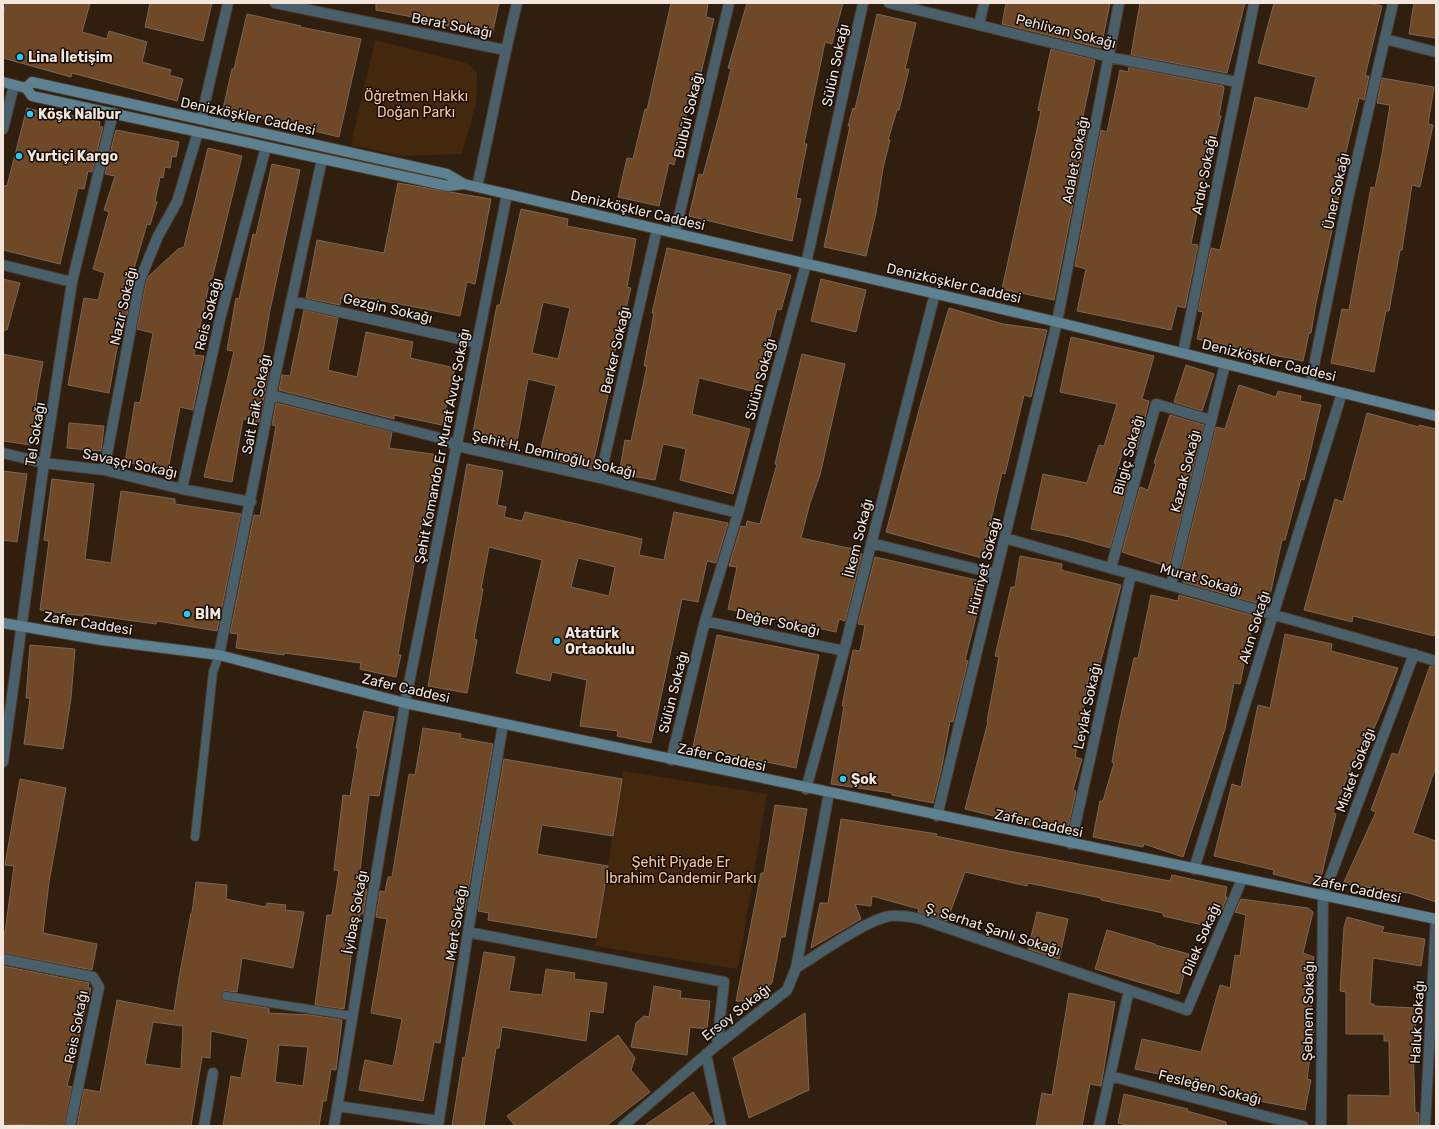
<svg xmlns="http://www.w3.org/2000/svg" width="1439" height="1129" font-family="Rubik,sans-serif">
  <rect width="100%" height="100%" fill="#301f0f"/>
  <!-- green -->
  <path fill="#44280e" d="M375 40 466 63 477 72 476 102 462 154 403 156 351 145Z
    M623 771 767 794 738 969 595 946Z"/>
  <!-- building -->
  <path fill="#6f4927" stroke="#7b6655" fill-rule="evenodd" d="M6 3H90L82 32 107 39 109 31 147 42 142 62 171 70 169 75 183 79 177 101 72 73 71 77 3 58V14Z
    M150 3H212L203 41 145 27Z
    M376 3H499L492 35 443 25 444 23 376 10Z
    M671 3H708L706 17 714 19 692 110 688 109 674 165 669 163 659 206 618 197 627 158 633 159 645 109 647 110Z
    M747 3H843L832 44 825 42 804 144H807L796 198 801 199 792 241 689 216 699 174 703 175 720 112 731 69 728 68Z
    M1006 3H1110L1101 48 1002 24Z
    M1140 3H1245L1227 73 1131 55Z
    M1274 3H1367L1382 6 1365 76H1369L1364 100 1359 98 1339 181 1341 182 1336 212 1316 303 1311 333H1309L1303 361 1197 339 1203 312 1198 311 1211 248 1220 250 1255 97 1308 109 1316 77 1258 63Z
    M1414 3H1436V38L1409 34Z
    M247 14 301 26 300 27 361 39 339 137 223 109 232 69H234Z
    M877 14 916 23 905 69H909L899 110H897L888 140H890L883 168 876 213 866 256 824 247 850 126H848L853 108 855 109Z
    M1051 49 1095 60 1081 125 1088 127 1054 300 1002 289 1034 143 1041 111 1038 110Z
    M1129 67 1223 86 1224 88 1219 116H1221L1213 149H1214L1208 176 1205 175 1191 244 1198 245 1185 308 1177 306 1171 330 1077 311 1086 269 1075 266 1101 130 1107 132 1120 70 1128 72Z
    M1382 78 1434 87 1428 124 1433 125 1420 187 1412 185 1402 250H1400L1389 311H1386L1374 372 1331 363 1342 309 1349 310 1371 187 1375 188 1382 154 1390 105 1377 103Z
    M27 108 69 119 70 115 100 122 99 127H103L92 172 88 171 84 189 78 188 60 264 3 250V185L7 186Z
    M116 130 179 142 176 157 172 156 170 168 165 167 163 178 160 177 155 201 157 202 150 225 147 224 126 296 131 292 125 327 121 326 109 393 68 385 84 298 98 300 105 273 93 269 109 212 104 210 115 176 105 174Z
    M208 148 242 156 212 279H210L194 355 204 356 193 410 180 407 168 470 125 462 135 402 140 403 153 333 137 329 146 282 149 276 178 249 184 247Z
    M272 164 300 170 270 310 260 369 269 372 259 422 243 419 232 482 204 477 234 351 227 350 236 298 239 299 253 234 256 235Z
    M398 183 491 199 475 284 467 282 460 316 364 297 363 302 341 298 340 305 306 298 317 240 384 253Z
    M521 209 568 219 567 226 636 239 627 287 631 288 610 371 613 372 592 469 553 460 554 454 540 452 556 386 528 379 516 447 472 438 497 305H500ZM543 302 570 308 558 359 532 353Z
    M667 248 791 275 781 310 777 309 756 392 699 378 692 414 750 429 733 494 680 480 686 449 663 444 655 480 619 474 625 440 631 441 647 366H644L654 313H652Z
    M3 279 20 283 7 330H3Z
    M821 279 866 290 856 332 811 321Z
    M949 308 1003 324 1047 330 1031 397 1024 395 1005 474 1002 473 982 558 886 532 922 399Z
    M304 310 338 318 328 370 357 377 366 332 413 342 410 358 455 368 442 425 394 415V419L279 390 282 375 290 376Z
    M1071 337 1154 356 1142 399 1149 401 1137 449 1125 445 1114 479 1128 483 1110 548 1070 537 1031 529 1043 474 1087 483 1099 445 1104 446 1117 404 1060 392Z
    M3 354 43 362 37 393 31 445 3 441Z
    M802 354 845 364 820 475 810 503 801 538 858 550 857 553 862 554 845 621 839 619 836 632 728 609 737 567 729 566 741 526 746 527 747 521 760 524 777 464H775L782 434Z
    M1186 365 1214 374 1202 411 1174 402Z
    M1239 385 1276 397 1278 391 1301 396 1300 401 1321 405 1304 480 1301 479 1285 540H1282L1269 600 1257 597 1256 603 1183 582 1185 573 1181 571 1216 427 1225 429Z
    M276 403 392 432 389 448 439 455 428 520 422 519 398 655H401L396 677 360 669 361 663 284 653V655L236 648 238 634 230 633 254 515 260 516 276 426 272 425Z
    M1367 413 1419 427V425L1436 429V626L1434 636 1353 616 1352 622 1304 610 1335 499 1343 502Z
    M1170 415 1204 425 1169 567 1122 552 1140 487 1148 490 1156 464 1154 463Z
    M69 423 104 426 101 451 67 448Z
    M467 464 503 471 497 505 506 507 504 517 522 521 525 512 642 539 639 555 664 560 674 512 728 523 716 563 707 561 698 602 682 599 651 743 617 736 618 731 580 726 587 680 552 672 550 681 516 673 542 560 489 547 481 589H483L474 639 477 640 467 693 428 686ZM578 558 615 567 609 596 571 587Z
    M3 471 27 474 17 542 3 540Z
    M52 479 94 484 85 559 111 563 121 491 175 499V504L241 514 217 631 157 621 156 624 84 614 83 616 40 610 49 541 44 540Z
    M1020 556 1062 564 1061 570 1121 585 1098 672 1090 670 1075 757 1082 759 1073 790 1076 791 1067 834 965 809 988 722 987 721 999 657 995 656 1011 587H1015Z
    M875 557 985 582 965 660 968 661 953 722 950 721 942 766 933 803 892 795V793L831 784 844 706H842L853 650 860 651 865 625 858 624Z
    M1151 595 1178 601 1179 595 1254 616 1240 684 1234 683 1225 729 1183 857 1144 844 1143 847 1093 837 1100 801H1103L1114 763 1112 762 1119 724 1134 658H1138Z
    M1285 634 1332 644 1331 651 1398 668 1384 705 1365 749 1359 747 1333 813 1336 814 1319 886 1273 874 1274 870 1214 856 1232 784 1241 787 1258 705 1270 708Z
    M717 635 819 655 796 768 693 747Z
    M30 645 75 649 71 698 63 749 24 744 30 698H26Z
    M1430 666 1436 667V766L1413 833 1436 841V902L1409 893 1343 884 1376 812 1371 810 1392 753 1398 755Z
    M364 711 394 717 379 796 369 795 358 888 367 889 363 914H360L358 926H355L344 1009 315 1005 327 915H332L339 871 334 870 343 795 350 796 358 748H356Z
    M423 728 461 734 460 738 493 744 465 909H461L453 947 456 948 440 1043 434 1042 423 1101 359 1090 365 1060 393 1066 402 1019 371 1013 387 919 376 917 380 891 385 892 388 877H392L409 774 415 775Z
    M504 759 622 779 613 836 542 825 537 854 608 866 596 938 488 920 489 913 478 911Z
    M20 779 66 788 49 882 43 933 97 944 92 970 3 953V932H5L14 866 5 865Z
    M775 805 807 809 785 937H781L772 983 748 1001H736L761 873H764Z
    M841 819 937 834 936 836 998 849 1170 881 1172 875 1227 887 1225 897H1227L1222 910 1211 907 1207 926 1163 916V913L1101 900V898L1028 883 1027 886 965 872 947 921 918 912 919 909 872 896 871 906 855 904 861 919 811 948 820 903H828Z
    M196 882 227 885 226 899 266 907 267 903 286 905 285 910 304 912 293 968 242 958 237 992 224 991 221 996 225 1001 269 1008V1013L311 1015 342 1020 336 1070 331 1069 326 1101H323L319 1126H223L231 1076 241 1078 248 1039 211 1031 210 1058 202 1057 191 1126H77L84 1089 100 1092 117 1000 174 1011 179 978 191 913H192ZM153 1022 183 1026 181 1069 145 1064ZM279 1045 308 1047 303 1086 275 1082Z
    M1241 899 1308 908 1313 912 1303 953 1314 957 1309 986 1314 987 1308 1028 1314 1029 1307 1079 1311 1080 1305 1110 1249 1099 1210 1088 1211 1085 1135 1069 1142 1039 1201 1052 1220 985 1230 988 1235 955 1240 956 1246 915 1235 912Z
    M1037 912 1068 919 1059 959 1028 949Z
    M1347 917 1384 927 1382 932 1425 939 1421 966 1373 958 1370 1004H1374V1006L1416 1008 1415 1042H1413L1415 1112 1419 1113V1126H1348V1095L1390 1096 1389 1041H1384V1034H1346V992L1340 991 1344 927Z
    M1107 930 1155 944V945L1189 954 1179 994 1095 969Z
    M484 952 515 957 509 991 542 995 546 969 575 973 574 979 607 983 603 1013 590 1011 586 1041 502 1027 499 1048H496L484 1126H452L463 1057 465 1058Z
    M3 966 89 983 88 988H91L67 1086 72 1087 64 1126 3 1124Z
    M654 986 681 991 680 998 710 1001 707 1029 690 1027 687 1055 631 1047 636 1023 644 1016 649 1017Z
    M1069 993 1115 1002 1101 1086 1090 1084 1082 1126H1036L1042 1093 1052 1095Z
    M805 1013 809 1090 749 1118 733 1058Z
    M618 1035 635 1058 631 1070 650 1092 606 1126H515L507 1116Z
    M693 1092 713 1121 705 1126H644Z
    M1124 1094 1188 1109 1187 1111 1226 1122V1126H1132L1118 1123Z"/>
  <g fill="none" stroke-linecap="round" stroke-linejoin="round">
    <!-- lane casing -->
    <g stroke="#4b3b2c" stroke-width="10">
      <path id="lane" d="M195 837 213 672 219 655
        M226 996 352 1016"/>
    </g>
    <!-- street casing -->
    <g stroke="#4b3b2c" stroke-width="12">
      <path id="street" d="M275 3 505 50
        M889 3 1109 57 1237 82
        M979 25 984 3
        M1385 39 1436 52
        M201 119 228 3
        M3 129 14 85
        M477 187C491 125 502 64 517 3
        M675 233 729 3
        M3 265 72 282
        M291 301 477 343
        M1183 353 1254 3
        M1310 385 1349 194 1393 3
        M271 395 440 438 457 446 600 478 738 513
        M3 453 44 463 104 470 182 489 251 502
        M104 470 140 280 158 236 177 202 198 132
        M600 478 657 229
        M182 489 221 315 266 147
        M1005 538 1436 661
        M871 543 996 574
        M1111 568 1156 404 1211 420
        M1171 585 1225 364
        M705 621 844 651
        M219 655 271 395 322 159
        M671 760 705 621 738 513 806 264 863 3
        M3 762 44 463 72 282 113 113
        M806 789 844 651 935 293
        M937 816 1057 322 1119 3
        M1071 844 1131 574
        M1194 869 1342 393
        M468 932 724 982 717 1045
        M3 959 93 977 99 987 70 1126
        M796 968C819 954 866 920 890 916 901 915 913 917 924 920L1187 1010 1242 879
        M706 1054 721 1126
        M1110 1076 1303 1126
        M337 1106 439 1121
        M204 1126 213 1073
        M334 1126 405 703 507 194
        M438 1126 468 932 503 724
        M623 1126 717 1045 787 990 796 968 829 793
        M1099 1126 1129 990
        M1321 1126 1323 896 1414 654
        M1425 1126 1436 919"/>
    </g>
    <!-- secondary casing -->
    <g stroke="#4b3b2c" stroke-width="12">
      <path id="secondary" d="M3 82 26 88 32 96 448 186 464 184 477 187 1057 322 1436 416
        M26 88 32 82 447 174 464 184
        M3 623 101 640 219 655 405 703 1436 919"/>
    </g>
    <!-- lane -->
    <use href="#lane" stroke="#495f69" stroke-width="8"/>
    <!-- street -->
    <use href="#street" stroke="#495f69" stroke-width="10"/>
    <!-- secondary -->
    <use href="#secondary" stroke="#5d8191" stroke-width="10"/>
  </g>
  <!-- markers -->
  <g fill="#25c9fe" stroke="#120a05" stroke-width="1.5">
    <circle cx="20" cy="57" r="4"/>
    <circle cx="30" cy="114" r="4"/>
    <circle cx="19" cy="156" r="4"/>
    <circle cx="187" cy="614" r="4"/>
    <circle cx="557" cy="641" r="4"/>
    <circle cx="843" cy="779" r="4"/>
  </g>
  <g text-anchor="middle" stroke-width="3" stroke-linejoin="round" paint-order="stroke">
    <!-- street labels -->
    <g font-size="14" fill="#f3e7dd" stroke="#120a05">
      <text transform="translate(452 25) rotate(11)" y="5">Berat Sokağı</text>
      <text transform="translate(1066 31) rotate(14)" y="5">Pehlivan Sokağı</text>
      <text transform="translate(835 65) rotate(-78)" y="5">Sülün Sokağı</text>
      <text transform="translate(688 115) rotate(-77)" y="5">Bülbül Sokağı</text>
      <text transform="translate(248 116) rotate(12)" y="5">Denizköşkler Caddesi</text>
      <text transform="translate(1075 160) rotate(-79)" y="5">Adalet Sokağı</text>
      <text transform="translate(1204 175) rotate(-79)" y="5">Ardıç Sokağı</text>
      <text transform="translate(1336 191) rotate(-78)" y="5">Üner Sokağı</text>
      <text transform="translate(638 210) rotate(13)" y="5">Denizköşkler Caddesi</text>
      <text transform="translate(954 283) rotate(13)" y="5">Denizköşkler Caddesi</text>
      <text transform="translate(123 306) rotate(-77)" y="5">Nazir Sokağı</text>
      <text transform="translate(388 308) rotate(13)" y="5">Gezgin Sokağı</text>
      <text transform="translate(208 314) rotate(-76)" y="5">Reis Sokağı</text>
      <text transform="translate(615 350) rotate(-77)" y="5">Berker Sokağı</text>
      <text transform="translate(1269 360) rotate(14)" y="5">Denizköşkler Caddesi</text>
      <text transform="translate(760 379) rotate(-75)" y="5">Sülün Sokağı</text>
      <text transform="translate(256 404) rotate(-79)" y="5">Sait Faik Sokağı</text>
      <text transform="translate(35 434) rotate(-81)" y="5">Tel Sokağı</text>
      <text transform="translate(442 446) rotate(-79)" y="5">Şehit Komando Er Murat Avuç Sokağı</text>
      <text transform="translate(554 454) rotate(13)" y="5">Şehit H. Demiroğlu Sokağı</text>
      <text transform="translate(1128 455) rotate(-75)" y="5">Bilgiç Sokağı</text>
      <text transform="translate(130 463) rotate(12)" y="5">Savaşçı Sokağı</text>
      <text transform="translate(1185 471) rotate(-76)" y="5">Kazak Sokağı</text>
      <text transform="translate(858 538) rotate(-76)" y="5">İlkem Sokağı</text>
      <text transform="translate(984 566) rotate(-76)" y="5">Hürriyet Sokağı</text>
      <text transform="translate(1201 579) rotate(16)" y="5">Murat Sokağı</text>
      <text transform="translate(778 622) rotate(12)" y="5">Değer Sokağı</text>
      <text transform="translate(88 623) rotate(9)" y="5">Zafer Caddesi</text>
      <text transform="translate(1254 627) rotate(-73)" y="5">Akın Sokağı</text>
      <text transform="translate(406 688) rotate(13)" y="5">Zafer Caddesi</text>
      <text transform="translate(673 692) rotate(-76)" y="5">Sülün Sokağı</text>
      <text transform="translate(1087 706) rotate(-78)" y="5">Leylak Sokağı</text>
      <text transform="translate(722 757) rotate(12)" y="5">Zafer Caddesi</text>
      <text transform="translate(1355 770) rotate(-70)" y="5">Misket Sokağı</text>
      <text transform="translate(1039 823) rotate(12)" y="5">Zafer Caddesi</text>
      <text transform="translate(1357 889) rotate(12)" y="5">Zafer Caddesi</text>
      <text transform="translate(355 912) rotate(-80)" y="5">İyibaş Sokağı</text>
      <text transform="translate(456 923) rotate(-81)" y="5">Mert Sokağı</text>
      <text transform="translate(993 929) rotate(18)" y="5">Ş. Serhat Şanlı Sokağı</text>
      <text transform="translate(1201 939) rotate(-67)" y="5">Dilek Sokağı</text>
      <text transform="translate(1308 1011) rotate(-89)" y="5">Şebnem Sokağı</text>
      <text transform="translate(736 1012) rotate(-38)" y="5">Ersoy Sokağı</text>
      <text transform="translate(1417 1022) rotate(-87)" y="5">Haluk Sokağı</text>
      <text transform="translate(76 1027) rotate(-79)" y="5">Reis Sokağı</text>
      <text transform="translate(1210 1087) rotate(14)" y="5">Fesleğen Sokağı</text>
    </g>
    <!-- poi labels -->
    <g font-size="14" font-weight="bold" fill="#f3e7dd" stroke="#120a05" text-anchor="start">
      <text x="28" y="62">Lina İletişim</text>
      <text x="38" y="119">Köşk Nalbur</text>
      <text x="27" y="161">Yurtiçi Kargo</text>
      <text x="195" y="619">BİM</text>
      <text x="565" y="638">Atatürk<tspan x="565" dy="16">Ortaokulu</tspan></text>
      <text x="851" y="784">Şok</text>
    </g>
    <!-- park labels -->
    <g font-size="14" fill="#fac89d" stroke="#120a05">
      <text x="416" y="101">Öğretmen Hakkı<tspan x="416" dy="16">Doğan Parkı</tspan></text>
      <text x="681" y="867">Şehit Piyade Er<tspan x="681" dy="16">İbrahim Candemir Parkı</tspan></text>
    </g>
  </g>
  <!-- border -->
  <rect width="1439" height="1129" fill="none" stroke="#f3e7dd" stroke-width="8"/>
</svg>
